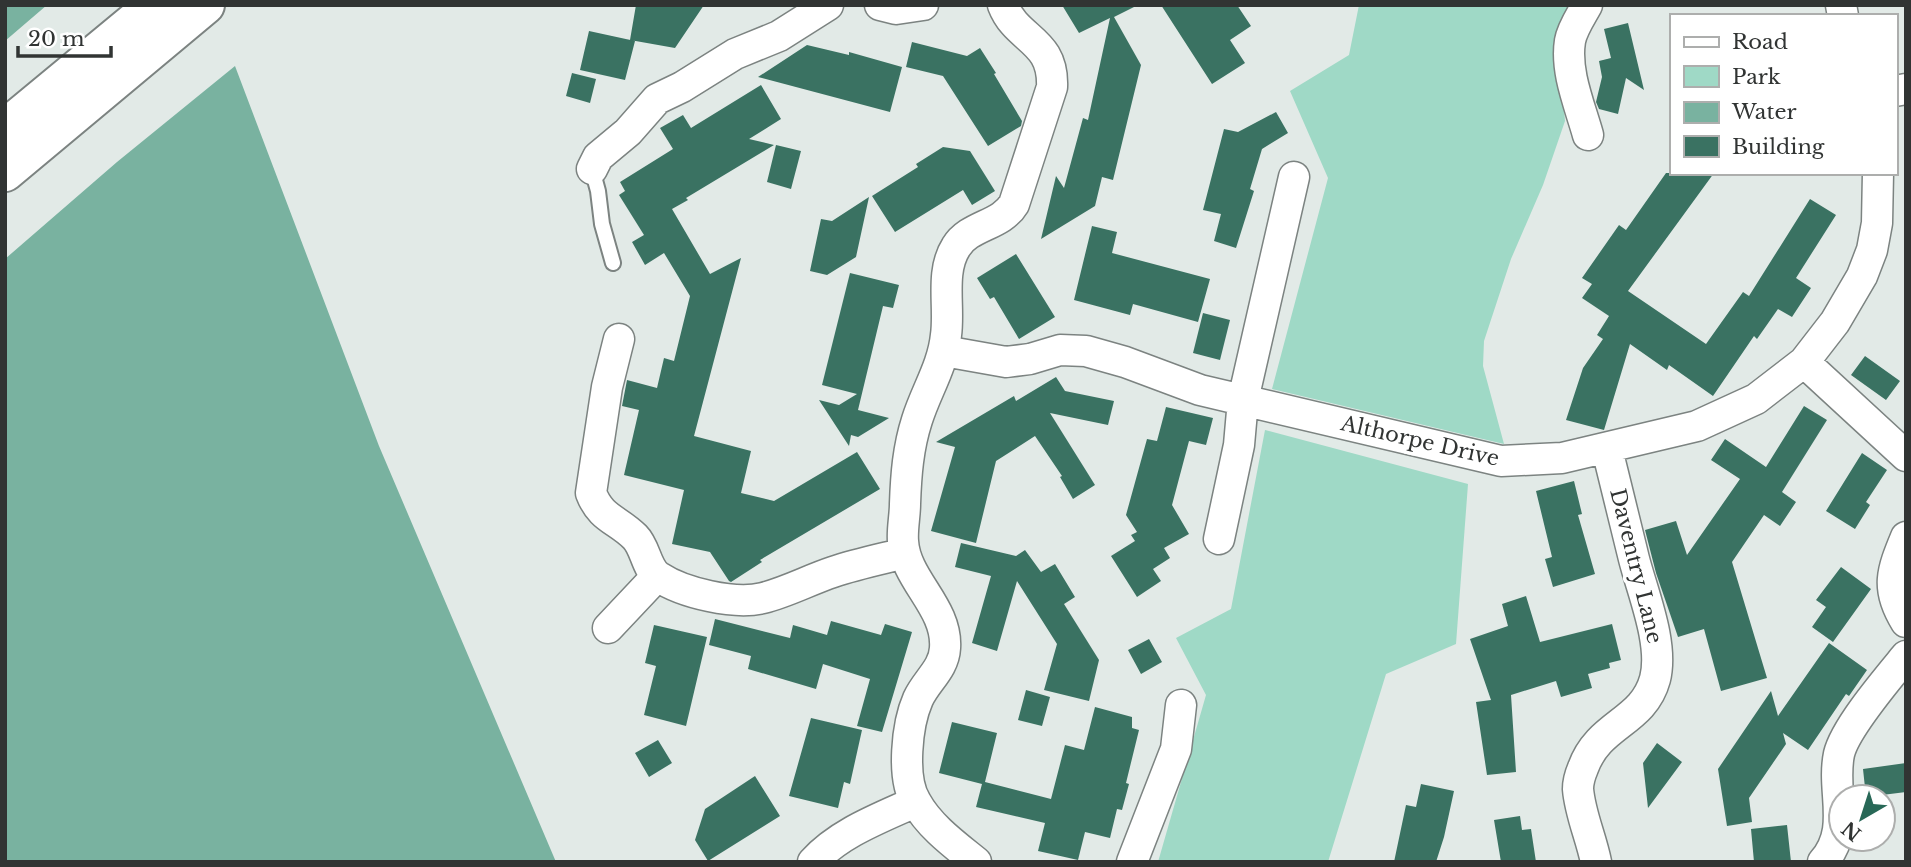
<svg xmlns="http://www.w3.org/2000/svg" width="1911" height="867" font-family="'Libre Baskerville',serif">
  <rect width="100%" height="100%" fill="#e2eae7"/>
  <!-- green -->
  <path fill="#9fd9c6" d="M1359 5H1573L1557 29 1565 121 1543 185 1511 259 1484 341 1483 366 1504 444 1272 389 1328 178 1290 91 1349 55Z
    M1265 430 1468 484 1456 644 1386 674 1328 862H1158L1206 695 1176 638 1231 609Z"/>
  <!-- water -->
  <path fill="#79b2a0" d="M5 5H47L5 41Z
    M235 66 379 446 556 862H5V259L117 162Z"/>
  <!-- building -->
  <path fill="#3a7262" d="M636 5H704L675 48 630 40Z
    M1062 5H1138L1114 17 1141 65 1113 180 1102 177 1095 206 1041 239 1056 176 1064 188 1083 118 1088 120 1110 18 1079 33Z
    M1161 5H1237L1251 26 1230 40 1245 63 1212 84Z
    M1628 23 1644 90 1626 78 1618 114 1599 109 1596 102 1602 77 1599 61 1611 58 1604 29Z
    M589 31 635 41 625 80 580 70Z
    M912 42 967 56 980 48 996 73 994 74 1022 121 1021 126 988 146 943 76 906 67Z
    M807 45 849 55V52L902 67 890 112 758 77Z
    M572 73 596 79 590 103 566 96Z
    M761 85 781 119 749 139 774 145 686 198 688 200 672 209 710 274 741 258 694 436 751 451 741 493 774 501 857 452 880 489 760 560 762 562 731 582 729 581 710 552 672 544 684 490 624 475 639 410 622 406 627 380 657 388 664 358 674 361 690 296 664 253 645 265 632 242 644 235 619 195 625 191 620 182 673 149 660 128 683 115 691 128Z
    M1276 112 1288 133 1262 149 1250 189 1254 191 1236 248 1214 241 1221 214 1203 210 1224 129 1238 132Z
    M776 145 801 151 791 189 767 182Z
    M943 147 970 151 995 191 972 205 963 190 895 232 872 196 918 167 916 164Z
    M1666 173H1714L1628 291 1706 344 1743 292 1749 296 1810 199 1836 215 1796 278 1811 288 1792 317 1778 309 1757 339 1754 336 1713 396 1669 365 1667 370 1630 344 1604 430 1566 420 1583 368 1603 339 1597 335 1609 316 1582 298 1592 284 1582 278 1619 225 1626 230Z
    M869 197 856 257 827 275 810 271 821 219 832 221Z
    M1092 226 1117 232 1112 253 1210 279 1198 322 1133 304 1130 315 1074 300Z
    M1016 254 1055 317 1019 339 994 297 990 299 977 278Z
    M850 273 899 285 893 308 883 306 858 410 889 418 858 437 851 435 849 446 819 400 839 405 857 394 822 385Z
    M1203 313 1230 320 1220 360 1193 353Z
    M1865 356 1900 381 1886 400 1851 375Z
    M1056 377 1065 391 1114 401 1108 425 1050 413 1095 485 1073 499 1060 477 1062 476 1035 436 996 461 976 543 931 531 955 447 936 442 1014 396 1016 401Z
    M1804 406 1827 420 1782 492 1796 502 1780 526 1764 515 1732 562 1767 678 1721 691 1704 629 1678 637 1656 573 1645 530 1676 521 1687 555 1740 479 1711 460 1725 439 1766 467Z
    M1166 407 1213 418 1206 445 1189 441 1172 505 1189 534 1164 548 1170 558 1153 569 1161 581 1137 597 1111 556 1135 541 1131 535 1137 532 1126 515 1147 439 1157 441Z
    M1862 453 1887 470 1866 502 1870 505 1855 529 1826 511Z
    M1574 481 1582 514 1578 515 1595 574 1553 587 1545 559 1552 557 1536 491Z
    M961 543 1016 556 1025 550 1041 572 1055 564 1075 597 1064 604 1099 660 1089 701 1044 690 1057 644 1017 581 997 651 972 643 991 576 955 567Z
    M1841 567 1871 589 1833 642 1812 627 1826 607 1816 600Z
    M1526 596 1540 642 1612 624 1621 660 1609 663 1610 668 1588 674 1592 688 1561 697 1556 681 1511 695 1516 772 1487 775 1476 702 1491 700 1470 639 1508 626 1502 604Z
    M715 619 790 638 793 625 827 635 831 621 881 635 885 624 912 632 882 732 857 726 870 679 823 664 816 689 748 669 751 656 709 645Z
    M654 625 707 637 686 726 644 715 656 666 645 663Z
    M1149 639 1162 662 1141 674 1128 650Z
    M1829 643 1867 670 1849 696 1846 694 1808 750 1783 733 1786 744 1749 798 1752 822 1727 826 1718 769 1771 691 1778 716Z
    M1026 690 1050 697 1042 726 1018 720Z
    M1095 707 1132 717V728L1139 730 1126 783 1129 784 1122 810 1117 809 1110 838 1085 832 1078 860 1038 851 1045 823 976 807 982 784 939 773 952 722 997 733 985 782 1051 799 1065 745 1084 750Z
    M811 718 862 730 850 784 844 782 838 808 789 796Z
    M658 740 672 763 649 777 635 753Z
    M1657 743 1682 762 1648 808 1643 763Z
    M1906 763V792L1866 797 1863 769Z
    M755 776 780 816 708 861 695 840 705 809Z
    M1421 784 1454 791 1444 837 1436 862H1394L1406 805 1416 807Z
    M1520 816 1522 830 1531 829 1536 862H1501L1494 820Z
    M1787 825 1791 862H1754L1751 829Z"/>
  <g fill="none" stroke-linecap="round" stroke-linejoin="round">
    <!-- service casing -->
    <g stroke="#7c8381" stroke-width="18">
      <path id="service" d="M592 169 598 191 602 224 613 263"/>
    </g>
    <!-- minor casing -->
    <g stroke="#7c8381" stroke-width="33">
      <path id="minor" d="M880 5 896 9 923 5
        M1587 5C1581 16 1572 29 1570 41 1565 72 1580 106 1588 135
        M1841 5 1843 16
        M1895 91 1906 89
        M592 169 598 157 628 132 657 99 682 87 735 54 779 36 828 5
        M619 339 607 387 591 493C601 519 617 519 635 537 646 548 646 569 659 577 683 593 735 605 763 598 787 592 809 580 833 572 856 564 881 559 905 553
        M944 351 1006 362 1030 359 1060 350 1086 351 1125 362 1200 390 1501 461 1562 458 1697 426 1756 399 1804 362 1835 322 1862 276 1872 250 1877 223 1878 173
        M1804 362 1906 456
        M1906 537C1892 571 1885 588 1906 622
        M1219 539 1239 445 1243 400 1294 177
        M608 628 657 576
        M813 862C839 833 880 818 915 802
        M976 862C955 845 929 826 916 802 901 778 907 724 918 699 926 681 944 669 945 648 948 607 905 580 903 541 902 529 905 516 905 504 906 475 908 448 917 420 926 391 943 366 946 335 950 307 940 272 956 247 969 225 1001 226 1014 204L1052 87C1054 39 1017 41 1003 5
        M1132 862 1176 749 1181 705
        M1596 862C1591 837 1580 814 1578 789 1578 782 1580 775 1583 768 1599 723 1643 723 1655 679 1664 644 1643 594 1634 559 1625 522 1616 486 1607 449
        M1823 862C1852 829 1831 792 1839 754 1845 728 1888 678 1906 656"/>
    </g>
    <!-- primary casing -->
    <g stroke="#7c8381" stroke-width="42">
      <path id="primary" d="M5 129 155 5
        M5 172 205 5"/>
    </g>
    <!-- service -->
    <use href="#service" stroke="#fff" stroke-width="14"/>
    <!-- minor -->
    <use href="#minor" stroke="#fff" stroke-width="30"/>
    <!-- primary -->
    <use href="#primary" stroke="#fff" stroke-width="38"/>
  </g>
  <g text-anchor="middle" stroke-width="7" stroke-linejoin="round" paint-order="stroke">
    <!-- street labels -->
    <g font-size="21" fill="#313433" stroke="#fff">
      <text transform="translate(1420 441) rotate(13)" y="7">Althorpe Drive</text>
      <text transform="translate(1636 566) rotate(76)" y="7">Daventry Lane</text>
    </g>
  </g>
  <!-- border -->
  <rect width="1911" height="867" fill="none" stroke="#313433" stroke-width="14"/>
  <!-- legend -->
  <rect x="1670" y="14" width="228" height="161" fill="#ffffff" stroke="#adaead" stroke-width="2"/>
  <rect x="1684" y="37" width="35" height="10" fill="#ffffff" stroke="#adaead" stroke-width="2"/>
  <text x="1732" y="49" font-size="21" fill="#313433">Road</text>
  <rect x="1684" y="66" width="35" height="21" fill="#9fd9c6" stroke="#adaead" stroke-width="2"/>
  <text x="1732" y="84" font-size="21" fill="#313433">Park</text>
  <rect x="1684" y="102" width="35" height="21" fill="#79b2a0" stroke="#adaead" stroke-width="2"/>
  <text x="1732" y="119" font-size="21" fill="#313433">Water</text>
  <rect x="1684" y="136" width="35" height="21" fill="#3a7262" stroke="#adaead" stroke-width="2"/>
  <text x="1732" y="154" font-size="21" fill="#313433">Building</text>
  <!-- north arrow -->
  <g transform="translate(1862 818) rotate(219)"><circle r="33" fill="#ffffff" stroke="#adaead" stroke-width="2"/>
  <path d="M0-5L12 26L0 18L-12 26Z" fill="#286857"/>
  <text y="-10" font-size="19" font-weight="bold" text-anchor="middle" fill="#313433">N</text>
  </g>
  <!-- scale -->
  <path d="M18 46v10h93v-10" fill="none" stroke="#313433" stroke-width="3.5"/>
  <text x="28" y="46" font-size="21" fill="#313433" stroke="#ffffff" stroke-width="5" paint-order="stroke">20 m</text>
</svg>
